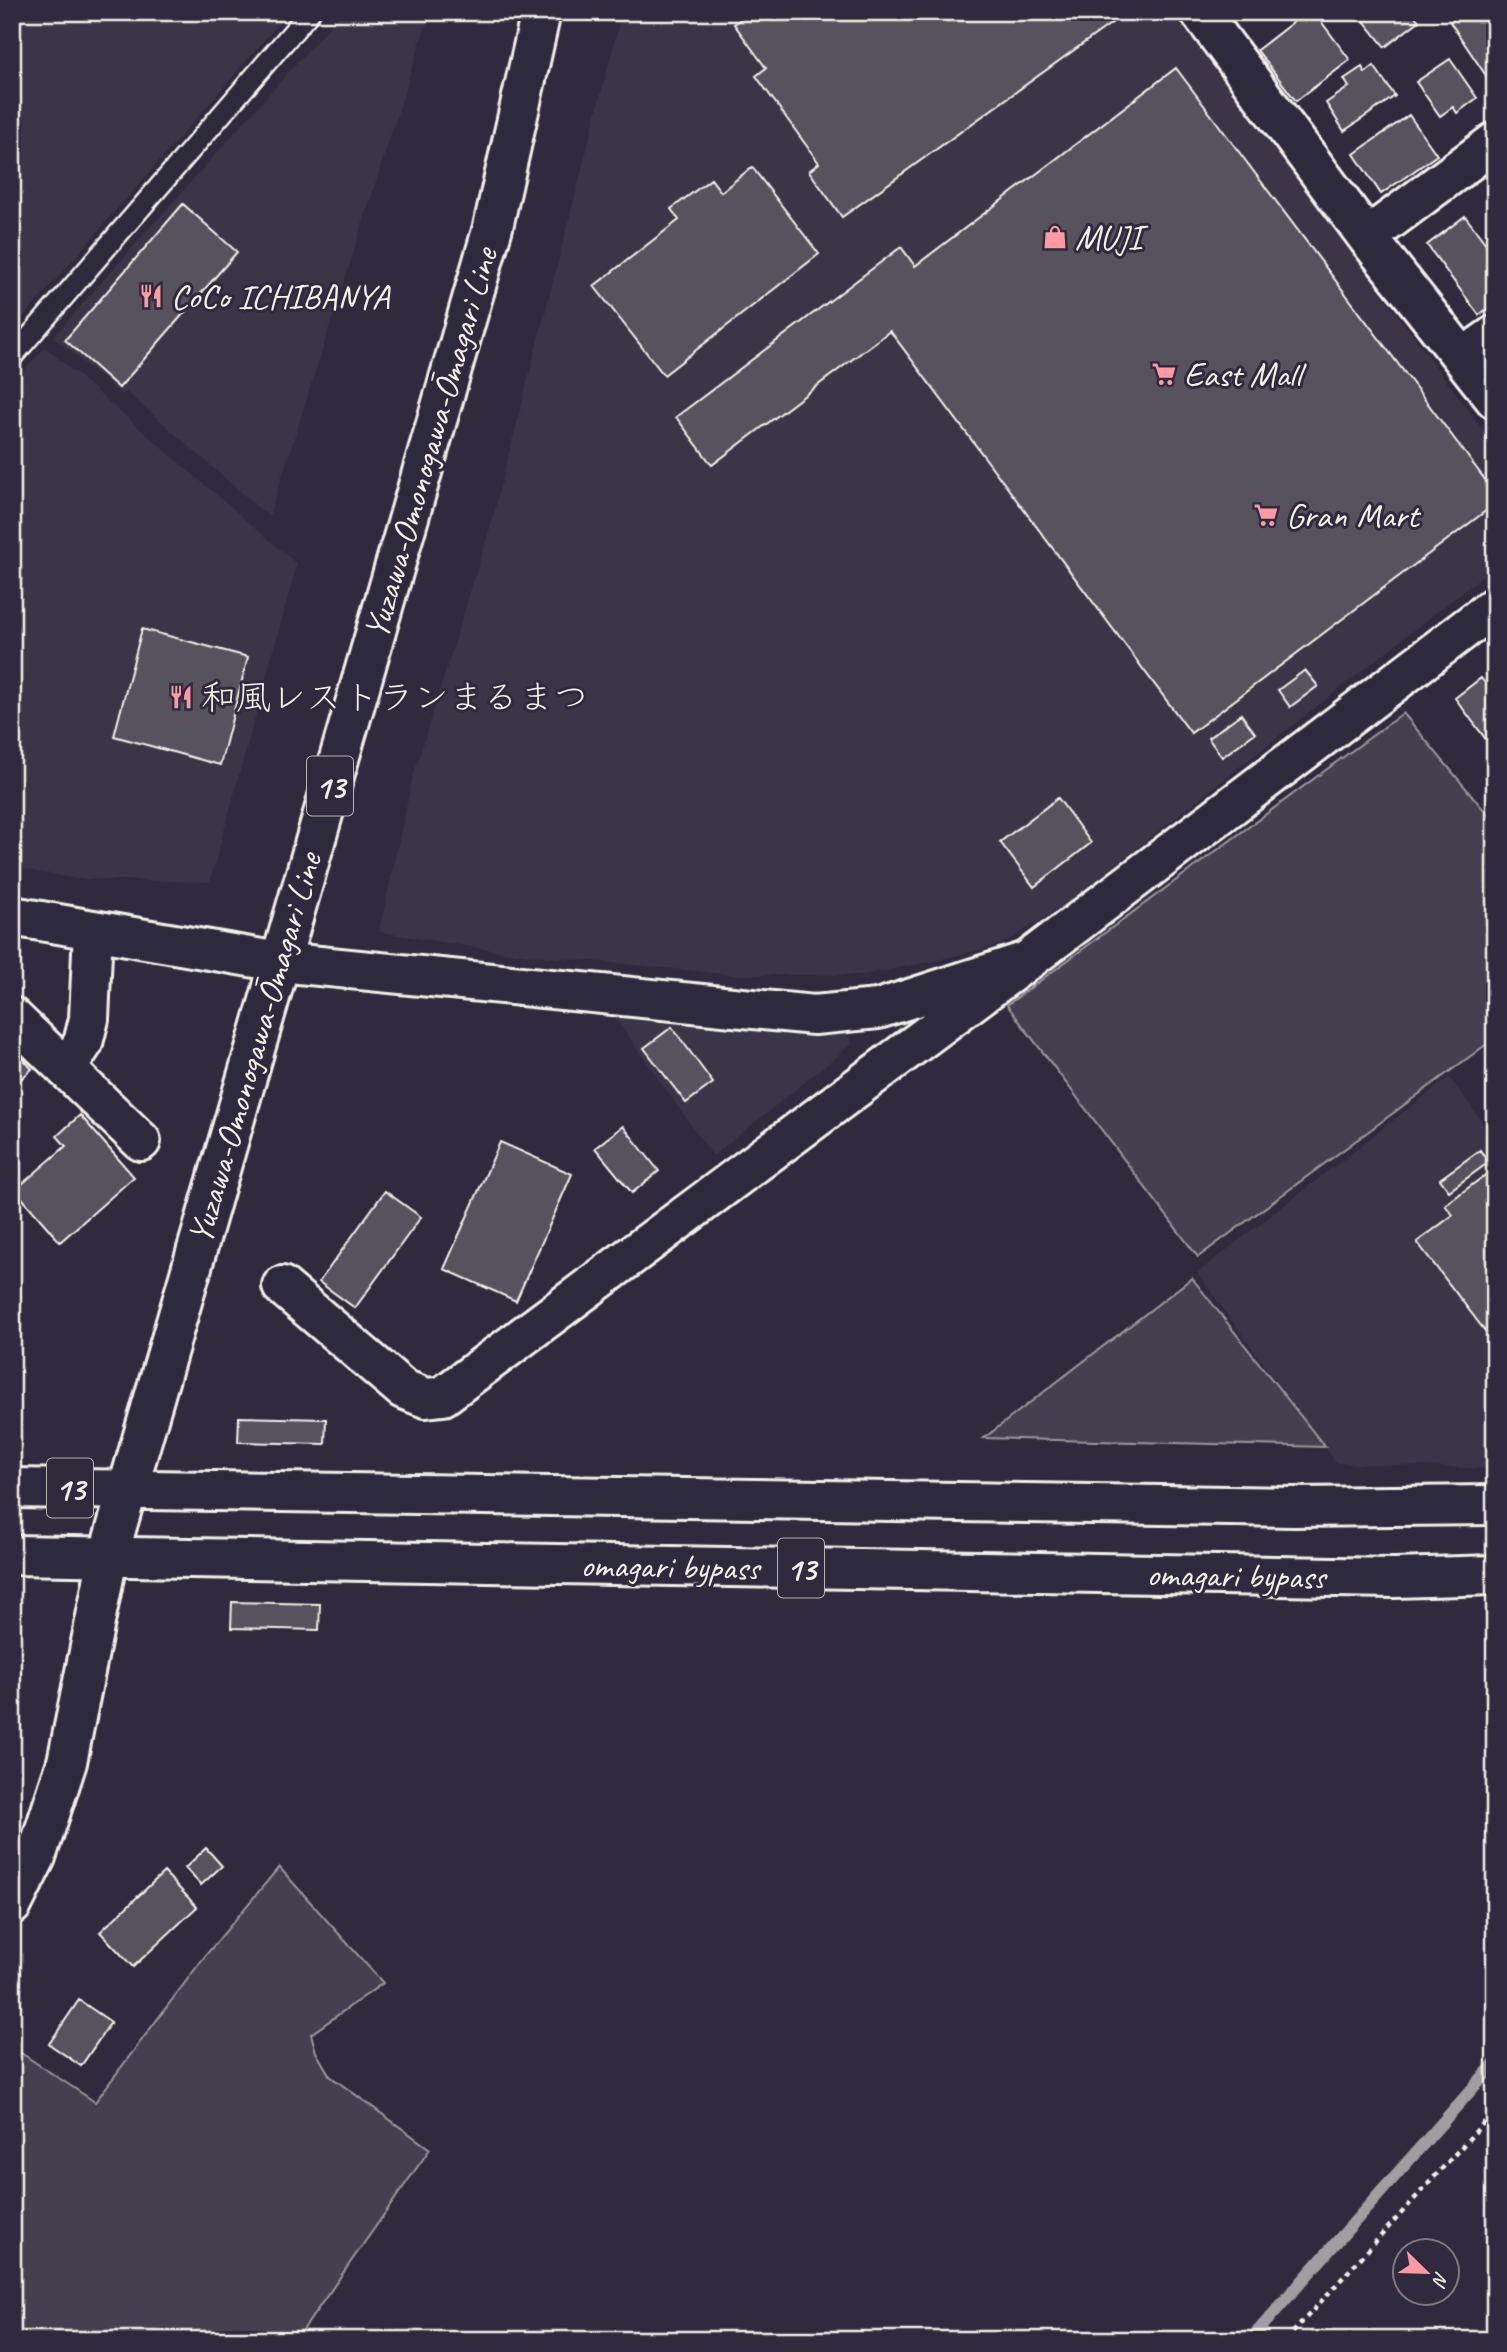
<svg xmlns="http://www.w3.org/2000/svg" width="1507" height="2352" font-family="Caveat,'Klee One',sans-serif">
  <rect width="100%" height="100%" fill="#2f2a3d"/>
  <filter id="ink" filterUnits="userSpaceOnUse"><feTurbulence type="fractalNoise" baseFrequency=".0143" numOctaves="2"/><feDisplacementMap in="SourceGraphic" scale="14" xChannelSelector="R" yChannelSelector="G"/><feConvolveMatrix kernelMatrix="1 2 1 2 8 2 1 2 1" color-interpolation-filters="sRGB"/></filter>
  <g filter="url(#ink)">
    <!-- built -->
    <path fill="#3b3647" d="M12 12H289L12 330Z
      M342 12H430L269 517 126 391 122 395 53 337Z
      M622 12H1172L1495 446V566L1062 907 1002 944 935 961 862 975H736L510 953 379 932 412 780 489 531Z
      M45 347 297 564 210 882 76 879 12 867V384Z
      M611 1012 847 1031 852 1044 713 1156Z
      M1449 1077 1495 1139V1469L1336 1463 1197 1273Z"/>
    <!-- green -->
    <path fill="#454050" stroke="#9c989c" stroke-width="2" d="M1403 713 1495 823V1038L1198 1257 1007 1005Z
      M1192 1278 1325 1447 984 1438Z
      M279 1867 383 1983 311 2034 316 2052 330 2076 430 2149 296 2340H12V2047L95 2102 205 1956Z"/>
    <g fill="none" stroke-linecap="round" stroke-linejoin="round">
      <!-- stream -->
      <path stroke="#a19ea0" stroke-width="12" d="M1250 2340 1495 2063"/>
    </g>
    <!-- building -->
    <path fill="#56525f" stroke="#f4f1e8" stroke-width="2" d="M751 12H1127L842 217 809 171 819 163 756 76 766 68 734 24Z
      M1306 12H1314L1350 60 1296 101 1257 50Z
      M1357 12H1412L1419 21 1385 47Z
      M1464 12H1495V84L1493 86 1450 22Z
      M1450 59 1477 98 1457 113 1453 107 1440 116 1416 82Z
      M1374 66 1395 96 1344 131 1326 103 1349 87 1344 79 1362 67 1365 73Z
      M1176 68 1495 493V504L1191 733 890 331 712 465 676 417 901 247 915 266Z
      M1409 115 1437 155 1381 194 1354 154Z
      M752 167 819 254 664 375 594 286 679 220 671 209 711 179 721 192Z
      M183 204 237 252 119 388 65 340Z
      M1465 216 1495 256V303L1479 315 1427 245Z
      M142 629 248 657 220 765 114 736Z
      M1305 670 1318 686 1290 707 1278 690Z
      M1481 678 1495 696V737L1488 742 1455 698Z
      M1241 714 1255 733 1222 757 1208 738Z
      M1058 798 1091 843 1034 887 1000 842Z
      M672 1027 713 1083 686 1103 644 1048Z
      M12 1046 32 1069 12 1087Z
      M80 1115 134 1177 60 1242 15 1190 66 1146 57 1136Z
      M623 1126 659 1171 632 1193 595 1148Z
      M500 1142 572 1174 516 1301 444 1269Z
      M1480 1150 1489 1162 1449 1191 1440 1179Z
      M1495 1168V1344L1417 1242 1453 1215 1445 1205Z
      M385 1191 421 1217 355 1308 319 1282Z
      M239 1417 326 1419 325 1444 238 1442Z
      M232 1602 320 1604 319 1630 231 1628Z
      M206 1848 222 1866 201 1885 185 1868Z
      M164 1872 197 1907 133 1967 100 1932Z
      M79 2000 111 2022 81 2066 49 2044Z"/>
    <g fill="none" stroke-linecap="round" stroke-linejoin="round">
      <!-- service casing -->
      <g stroke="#f4f1e8" stroke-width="24">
        <path id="service" d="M12 357 310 12"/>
      </g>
      <!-- minor casing -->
      <g stroke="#f4f1e8" stroke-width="44">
        <path id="minor" d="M1200 12 1367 237 1495 399
          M1367 237 1495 142
          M1464 357 1495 335
          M12 916 279 962
          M12 1017 141 1141
          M66 1069 83 1043 89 1019 93 930
          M282 1286 403 1389 426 1398 443 1396 1020 966"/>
      </g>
      <!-- tertiary casing -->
      <g stroke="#f4f1e8" stroke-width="44">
        <path id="tertiary" d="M279 962 814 1015 878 1009 1027 961 1495 606
          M12 1905 36 1857 67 1762 108 1557"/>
      </g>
      <!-- primary casing -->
      <g stroke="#f4f1e8" stroke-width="44">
        <path id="primary" d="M108 1557 493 227 541 12"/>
      </g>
      <!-- trunk casing -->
      <g stroke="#f4f1e8" stroke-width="44">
        <path id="trunk" d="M12 1488 1293 1507 1495 1505
          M12 1555 1394 1578 1495 1575"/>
      </g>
      <!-- path -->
      <path stroke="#f4f1e8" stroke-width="4.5" stroke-dasharray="5 5" stroke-linecap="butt" d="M1286 2340 1487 2119 1495 2125"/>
      <!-- service -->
      <use href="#service" stroke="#2f2a3d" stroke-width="19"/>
      <!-- minor -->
      <use href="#minor" stroke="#2f2a3d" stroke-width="38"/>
      <!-- tertiary -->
      <use href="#tertiary" stroke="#2f2a3d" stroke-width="38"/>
      <!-- primary -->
      <use href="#primary" stroke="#2f2a3d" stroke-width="38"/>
      <!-- trunk -->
      <use href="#trunk" stroke="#2f2a3d" stroke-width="38"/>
    </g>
  </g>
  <!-- icons -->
  <defs>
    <g id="shop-bare" transform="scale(1.89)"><path d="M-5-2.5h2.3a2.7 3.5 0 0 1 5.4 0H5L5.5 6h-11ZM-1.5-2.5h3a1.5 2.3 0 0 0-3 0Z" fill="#ff9aa2" stroke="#2f2a3d" stroke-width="2.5" paint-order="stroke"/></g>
    <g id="restaurant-bare" transform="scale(1.89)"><path d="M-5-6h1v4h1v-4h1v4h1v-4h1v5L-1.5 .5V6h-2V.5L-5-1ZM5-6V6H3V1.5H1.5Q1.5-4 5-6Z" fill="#ff9aa2" stroke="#2f2a3d" stroke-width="2.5" paint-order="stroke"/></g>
    <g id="supermarket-bare" transform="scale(1.89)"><path d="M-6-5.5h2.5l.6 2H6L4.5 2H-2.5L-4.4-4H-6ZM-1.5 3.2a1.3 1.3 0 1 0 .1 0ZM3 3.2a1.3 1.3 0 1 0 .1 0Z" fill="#ff9aa2" stroke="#2f2a3d" stroke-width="2.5" paint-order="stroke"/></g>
  </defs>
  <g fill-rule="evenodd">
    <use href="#shop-bare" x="1055" y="237"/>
    <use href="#restaurant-bare" x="151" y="296"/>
    <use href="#supermarket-bare" x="1164" y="374"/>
    <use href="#supermarket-bare" x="1266" y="515"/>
    <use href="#restaurant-bare" x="181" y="697"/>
  </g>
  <g text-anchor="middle" stroke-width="6" stroke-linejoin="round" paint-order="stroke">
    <!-- shield labels -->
    <g fill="#2f2a3d" stroke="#b9b5b5" stroke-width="2">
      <rect x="307" y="756.5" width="46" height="59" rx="5"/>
      <rect x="47" y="1458.5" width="46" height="59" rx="5"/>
      <rect x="778" y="1538.5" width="46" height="59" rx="5"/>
    </g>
    <g font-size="33" font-weight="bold" fill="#f4f1e8">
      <text x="330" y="798">13</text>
      <text x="70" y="1500">13</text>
      <text x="801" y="1580">13</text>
    </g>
    <!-- poi labels -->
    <g font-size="35" fill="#f4f1e8" stroke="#2f2a3d" text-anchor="start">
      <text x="1075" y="249">MUJI</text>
      <text x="171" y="308">CoCo ICHIBANYA</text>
      <text x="1184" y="386">East Mall</text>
      <text x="1286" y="527">Gran Mart</text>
      <text x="201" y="709">和風レストランまるまつ</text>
    </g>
    <!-- street labels -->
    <g font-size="35" fill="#f4f1e8" stroke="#2f2a3d">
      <text transform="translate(430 443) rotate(-74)" y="12">Yuzawa-Omonogawa-Ōmagari Line</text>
      <text transform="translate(254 1048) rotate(-74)" y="12">Yuzawa-Omonogawa-Ōmagari Line</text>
      <text transform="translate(670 1566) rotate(1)" y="12">omagari bypass</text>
      <text transform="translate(1236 1575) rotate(1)" y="12">omagari bypass</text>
    </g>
  </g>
  <!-- margin -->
  <rect width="1507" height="2352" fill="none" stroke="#2f2a3d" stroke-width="42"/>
  <rect x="21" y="21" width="1465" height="2310" fill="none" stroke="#f4f1e8" stroke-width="2.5" filter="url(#ink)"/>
  <!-- north arrow -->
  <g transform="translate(1426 2272) rotate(113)"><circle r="33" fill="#2f2a3d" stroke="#7e7a81" stroke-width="2"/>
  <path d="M0-5L12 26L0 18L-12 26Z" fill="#ff9aa2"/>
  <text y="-10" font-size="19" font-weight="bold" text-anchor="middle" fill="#f4f1e8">N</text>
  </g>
</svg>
